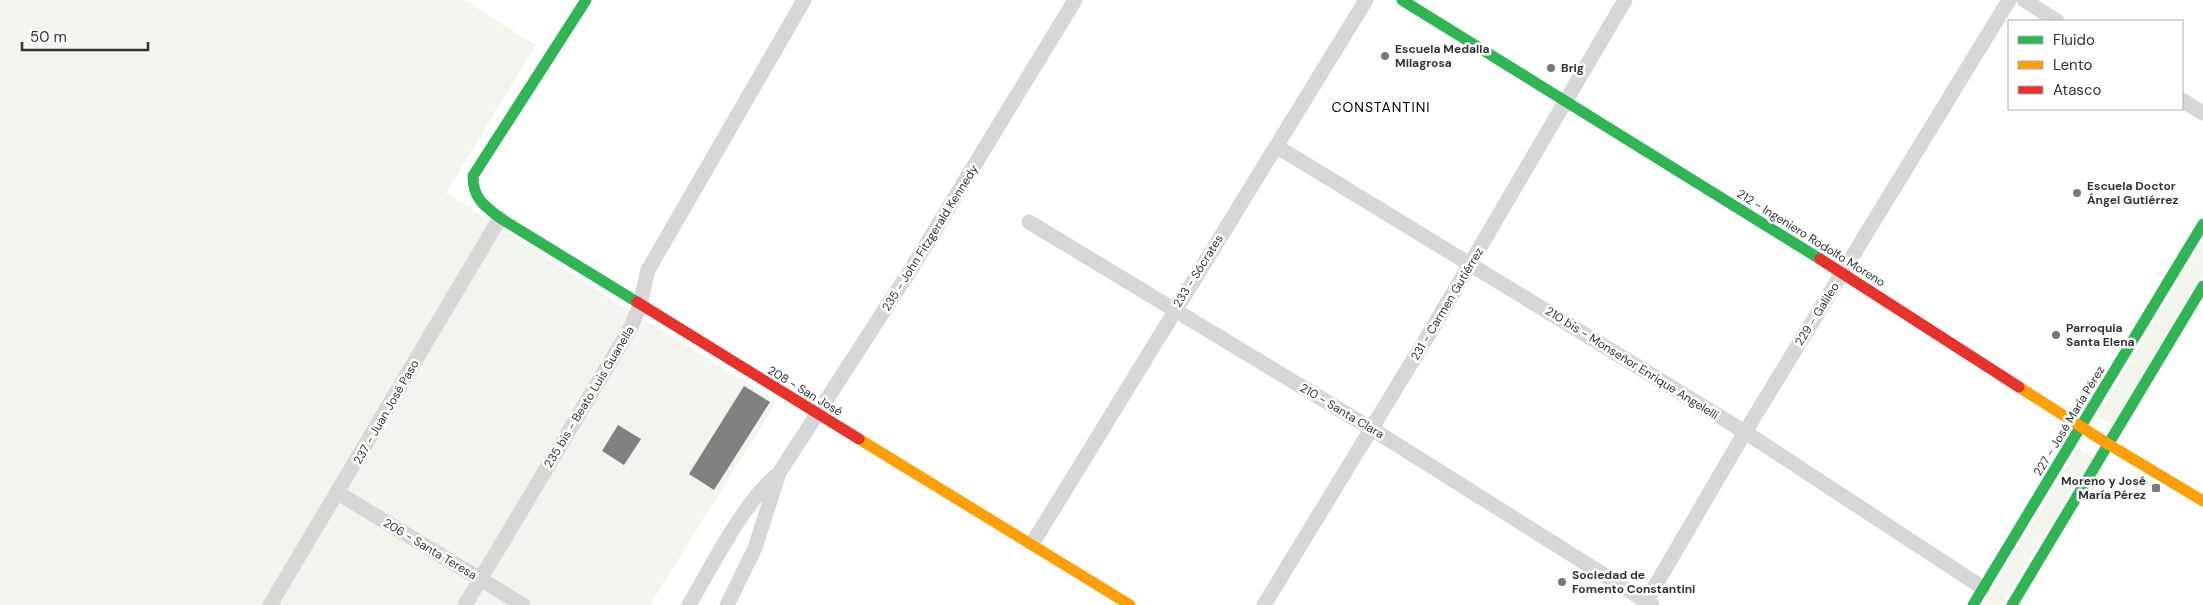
<svg xmlns="http://www.w3.org/2000/svg" width="2203" height="605" font-family="'DM Sans',sans-serif">
  <rect width="100%" height="100%" fill="#fff"/>
  <!-- green -->
  <path fill="#f1f5ed" d="M0 0H464L536 45 446 193 616 302 777 401 650 605H0Z
    M2203 239V274L2112 426 2098 416Z
    M2078 448 2093 457 2001 605H1982Z"/>
  <!-- building -->
  <path fill="#818181" d="M744 386 770 402 714 490 689 474Z
    M618 425 641 439 624 465 602 451Z"/>
  <g fill="none" stroke-linecap="round" stroke-linejoin="round">
    <!-- street -->
    <path stroke="#d7d7d7" stroke-width="15" d="M2024 0 2057 21
      M2182 100 2203 113
      M1276 146 1745 432 1983 588
      M1029 222 1372 429 1652 605
      M338 493 523 605
      M1032 544 1366 0
      M270 605 500 218
      M465 605 631 327 640 305 648 270 804 0
      M689 605C712 566 744 501 778 474
      M727 605 755 548 779 473 913 266 1075 0
      M1264 605 1429 334 1625 0
      M1644 605 1745 432 2009 0"/>
    <!-- fast -->
    <path stroke="#30b455" stroke-width="11" d="M586 0 473 176C473 198 483 205 500 218L637 302
      M1402 0 1820 259
      M1973 605 2203 224
      M2012 605 2203 286"/>
    <!-- slow -->
    <path stroke="#ff9f0a" stroke-width="11" d="M2019 387 2108 444 2203 501
      M859 439 1130 605"/>
    <!-- jam -->
    <path stroke="#e5322d" stroke-width="11" d="M1820 259 2019 387
      M637 302 859 439"/>
  </g>
  <!-- markers -->
  <g fill="#7a7a7a" stroke="#fff" stroke-width="2">
    <circle cx="1385" cy="56" r="5"/>
    <circle cx="1551" cy="68" r="5"/>
    <circle cx="2077" cy="193" r="5"/>
    <circle cx="2056" cy="335" r="5"/>
    <rect x="2151" y="483" width="10" height="10" rx="2.5"/>
    <circle cx="1562" cy="582" r="5"/>
  </g>
  <g text-anchor="middle" stroke-width="5" stroke-linejoin="round" paint-order="stroke">
    <!-- poi labels -->
    <g font-size="12" font-weight="bold" fill="#333" stroke="#fff" text-anchor="start">
      <text x="1395" y="53">Escuela Medalla<tspan x="1395" dy="14">Milagrosa</tspan></text>
      <text x="1561" y="72">Brig</text>
      <text x="2087" y="190">Escuela Doctor<tspan x="2087" dy="14">Ángel Gutiérrez</tspan></text>
      <text x="2066" y="332">Parroquia<tspan x="2066" dy="14">Santa Elena</tspan></text>
      <text x="2146" y="485" text-anchor="end">Moreno y José<tspan x="2146" dy="14">María Pérez</tspan></text>
      <text x="1572" y="579">Sociedad de<tspan x="1572" dy="14">Fomento Constantini</tspan></text>
    </g>
    <!-- street labels -->
    <g font-size="12" fill="#333" stroke="#fff">
      <text transform="translate(930 238) rotate(-58)" y="4">235 - John Fitzgerald Kennedy</text>
      <text transform="translate(1811 238) rotate(32)" y="4">212 - Ingeniero Rodolfo Moreno</text>
      <text transform="translate(1198 271) rotate(-58)" y="4">233 - Sócrates</text>
      <text transform="translate(1447 304) rotate(-59)" y="4">231 - Carmen Gutiérrez</text>
      <text transform="translate(1817 314) rotate(-58)" y="4">229 - Galileo</text>
      <text transform="translate(1632 363) rotate(32)" y="4">210 bis - Monseñor Enrique Angelelli</text>
      <text transform="translate(805 391) rotate(31)" y="4">208 - San José</text>
      <text transform="translate(589 397) rotate(-59)" y="4">235 bis - Beato Luis Guanella</text>
      <text transform="translate(1342 411) rotate(31)" y="4">210 - Santa Clara</text>
      <text transform="translate(386 412) rotate(-60)" y="4">237 - Juan José Paso</text>
      <text transform="translate(2069 421) rotate(-59)" y="4">227 - José María Pérez</text>
      <text transform="translate(430 549) rotate(31)" y="4">206 - Santa Teresa</text>
    </g>
    <!-- neighbourhood labels -->
    <g font-size="14" letter-spacing="1" fill="#000" stroke="#fff">
      <text x="1381" y="112">CONSTANTINI</text>
    </g>
  </g>
  <!-- legend -->
  <rect x="2008" y="20" width="175" height="90" fill="#ffffff" stroke="#adadad"/>
  <rect x="2018" y="36" width="25" height="8" fill="#30b455" stroke="#adadad"/>
  <text x="2053" y="45" font-size="15" fill="#333333">Fluido</text>
  <rect x="2018" y="61" width="25" height="8" fill="#ff9f0a" stroke="#adadad"/>
  <text x="2053" y="70" font-size="15" fill="#333333">Lento</text>
  <rect x="2018" y="86" width="25" height="8" fill="#e5322d" stroke="#adadad"/>
  <text x="2053" y="95" font-size="15" fill="#333333">Atasco</text>
  <!-- scale -->
  <path d="M22 42v8h126v-8" fill="none" stroke="#333333" stroke-width="2.5"/>
  <text x="30" y="42" font-size="15" fill="#333333" stroke="#ffffff" stroke-width="4" paint-order="stroke">50 m</text>
</svg>
